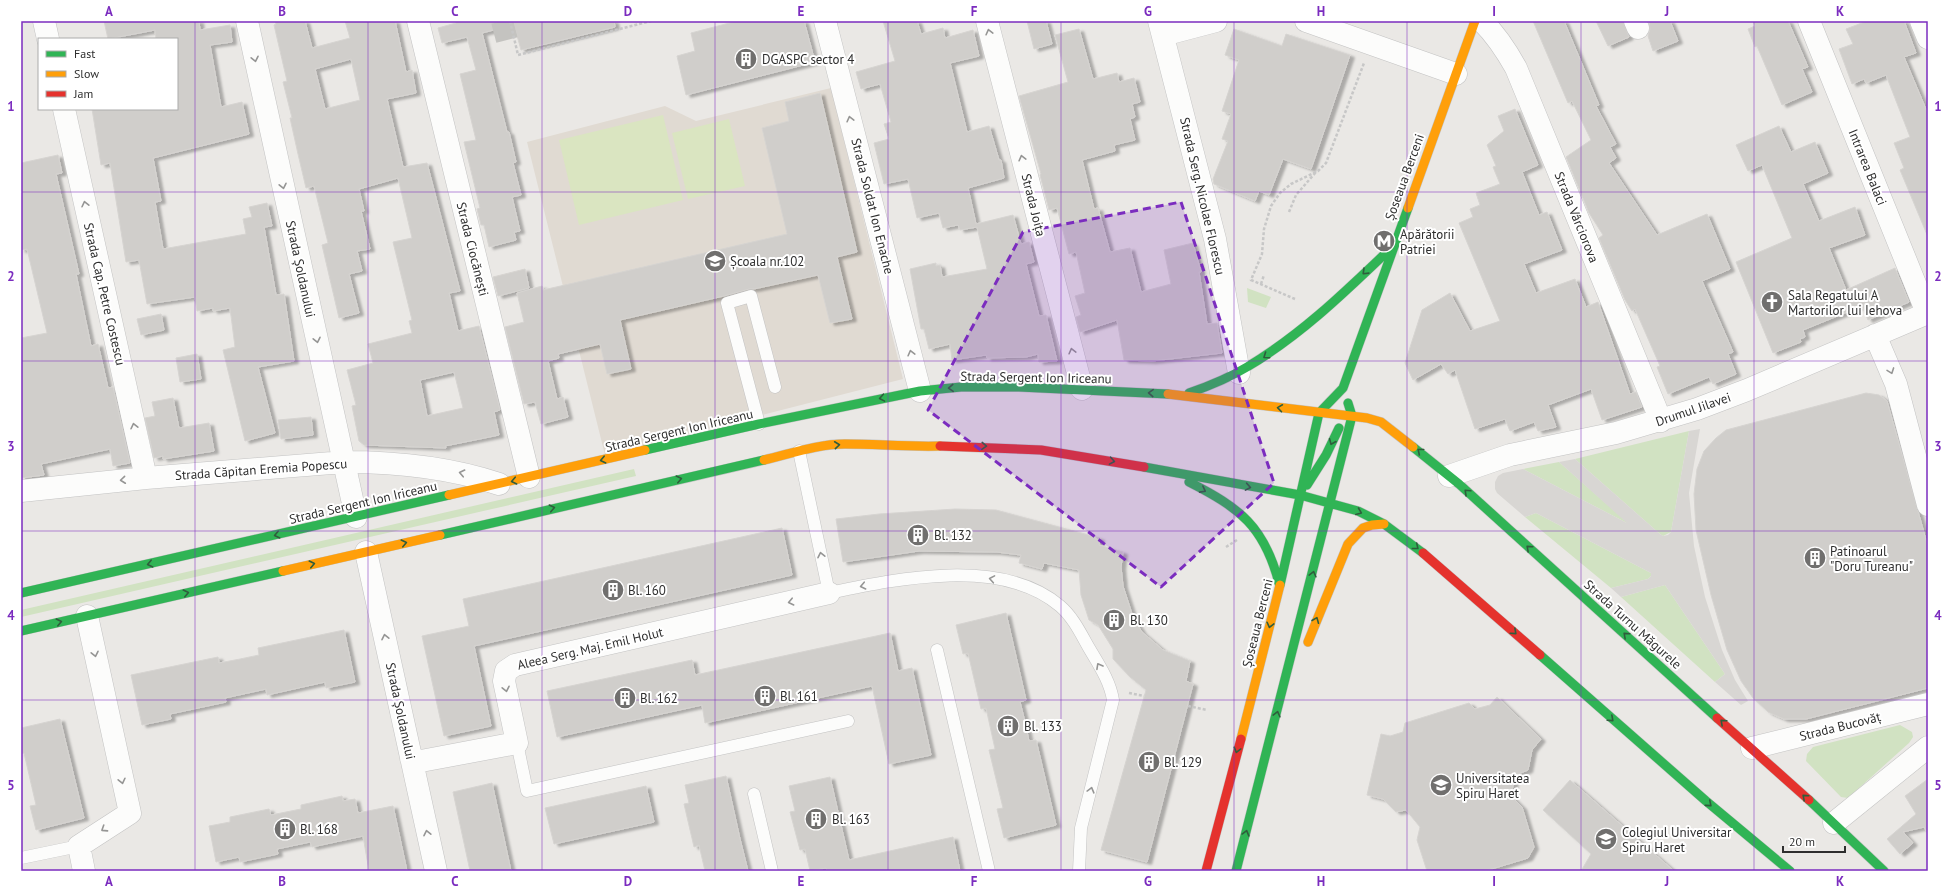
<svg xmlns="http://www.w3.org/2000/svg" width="1949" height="892" font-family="'PT Sans',sans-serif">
  <defs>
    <filter id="shadow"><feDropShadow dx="4.5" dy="2.5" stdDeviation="1" flood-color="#0004"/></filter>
  </defs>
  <rect width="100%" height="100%" fill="#eae8e5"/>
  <!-- education -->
  <path fill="#e0dad2" d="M831 88 903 379 605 455 527 142 665 106 696 121Z"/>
  <!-- green -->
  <path fill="#d1e2c2" d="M1247 288 1271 297 1266 308 1248 302Z
    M1689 431 1671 532 1663 536 1660 534 1575 459Z
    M1559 462 1627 522V523L1523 469Z
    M634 469 636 476 21 617V610Z
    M1536 513 1651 573V576L1648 579 1611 588 1525 517Z
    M1665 585 1725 674 1715 682 1621 597Z
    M1900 725 1912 732 1913 737 1909 743 1848 798 1841 797 1806 761 1807 754 1813 747Z"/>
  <!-- pitch -->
  <path fill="#dae5c1" d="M663 115 683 200 579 225 559 140Z
    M729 119 745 186 688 199 672 133Z"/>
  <!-- plaza -->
  <path fill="#d8d6d3" d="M1700 429 1689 493 1694 546 1705 597 1722 650 1735 680 1748 701 1741 705 1715 682 1725 674 1665 585 1621 597 1611 588 1648 579 1651 576V573L1536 513 1525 517 1497 493 1495 489V482L1498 476 1503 473 1523 469 1627 523 1559 462 1575 459 1660 534 1663 536 1668 535 1671 532 1689 431Z"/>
  <!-- building -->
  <path fill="#d0cecb" stroke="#d6d4d1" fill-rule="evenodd" filter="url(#shadow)" d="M104 21H199L200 30 230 25 232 42 210 45 221 107 242 102 249 134 153 158 161 201 155 202 163 249 246 234 243 219 252 217 249 207 267 203 272 226 264 227 276 295 284 294 294 361 258 367 275 433 245 441 223 350 235 347 230 308 213 311V308L197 311 195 297 147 304 139 260 126 262 110 163 101 165 92 109H177V39H156L155 30 108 39Z
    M275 21H305L312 48 350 38 345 21H395L406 72 412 70 416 93 387 99 403 167 427 163 460 291 449 293 458 331 479 326 500 410 494 412 499 435 445 446 446 448 364 445 359 441 352 406 356 405 347 370 373 363 368 344 412 333 409 321 412 320 393 242 412 238 398 178 359 189 364 211H361L370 249 357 251 362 271 349 274 359 313 339 318 322 245 328 243 314 186 306 188 298 154 290 118H292L283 82 287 81 274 25 276 24ZM351 59 360 100 325 109 315 69ZM454 372 463 408 427 416 420 380Z
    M456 21H504L505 27 482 33 507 132H509L516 162 513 163 521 195 512 197 520 231 514 232 516 240 489 247 484 225H481L477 209 480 208 464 142 476 140 460 74 476 70 467 37 442 43 438 28 456 23Z
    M513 21H614L615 27 521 50Z
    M737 21H804L815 62 686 95 677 56 695 51 691 33Z
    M883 21H917L921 34 943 28 945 38 973 30 979 56 950 63 967 132 989 126 999 160H1001L1004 178 968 188 976 224 1013 215 1021 244 1029 242 1034 262 1026 264 1039 316 1046 315 1057 361 1039 362 1038 354 1026 357 987 358 986 355 952 360 950 344 929 349 924 329H921L910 269 936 263V266L940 265 942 277 987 269 977 227 960 230 958 225 943 228 939 213 917 218 908 179 884 184 874 143 889 139 884 124 891 122 880 84 861 89 856 72 895 61Z
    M1027 21H1046L1052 44 1034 49Z
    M1533 21H1564L1599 105 1596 106 1616 144 1610 147 1616 158 1609 163 1657 235 1707 214 1730 269 1702 281 1733 352 1728 354 1736 374 1713 384 1709 377 1668 394 1657 367 1660 366 1635 309 1632 311 1625 300 1599 238 1603 235 1589 213 1566 157 1591 140 1572 101 1568 103Z
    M1596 21H1623L1629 37 1608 46Z
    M1649 21H1670L1678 41 1653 51 1648 36 1650 29Z
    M1753 21H1788L1808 67 1802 69 1812 92 1782 105 1757 46 1755 47 1748 29 1755 26Z
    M1867 21H1904L1916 53 1904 57 1928 114V237L1900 170 1904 168 1894 143 1910 137 1886 75 1866 83 1864 79 1852 84 1839 49 1853 44 1846 29Z
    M1079 29 1093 79 1117 73 1119 82 1134 78 1140 102 1132 104 1135 117 1130 119 1135 140 1114 145 1115 151 1082 160 1094 209 1098 208 1110 252 1130 248 1141 292 1171 284 1164 250 1193 243 1201 272H1199L1207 324 1217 323 1222 353 1152 361 1124 360 1117 320 1080 332 1076 317 1081 315 1075 296 1085 293 1076 252 1069 254 1057 208 1049 210 1040 175 1041 174 1019 96 1068 82 1055 35Z
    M1234 29 1282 46 1286 34 1350 55 1311 169 1283 159 1269 195 1259 191 1255 201 1214 184 1213 179 1228 141 1222 139 1231 114 1222 111 1239 60 1225 55Z
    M820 93 857 252 837 257 852 319 830 323 818 275 754 289H749L724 296 620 320 631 369 607 374 600 344 558 354 559 358 548 361 557 399 563 397 568 417 541 424 535 402 524 404 505 327 524 322 517 293 542 286 543 290 787 234 762 128 789 121 785 102Z
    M1515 109 1538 165 1522 172 1539 215 1547 212 1562 250 1524 264 1536 293 1575 279 1586 307 1598 302 1630 394 1636 392 1642 407 1602 420 1591 389 1548 405 1556 427 1538 431 1534 422 1510 431 1505 419 1475 429 1455 370 1448 374 1441 364 1413 380 1405 363 1422 310 1450 293 1470 331 1500 321 1459 223 1473 217 1470 209 1480 205 1476 193 1500 184 1493 167 1496 166 1487 145 1504 131 1498 116Z
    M1779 126 1791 152 1815 142 1828 173 1803 184 1819 221 1855 207 1865 235 1829 248 1846 290 1895 268 1909 302 1868 320 1862 306 1803 330 1805 337 1800 339 1801 342 1773 353 1736 262 1792 238 1762 165 1748 171 1736 145Z
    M58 155 62 173 56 174 79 274H76L91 346 98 344 108 388 113 387 130 463 113 466 110 449 41 464 44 475 21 478V338L47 333 27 249 21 250V163Z
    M525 269 529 288 498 296 493 277Z
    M161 314 164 330 141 335 137 319Z
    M197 354 201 379 180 382 176 358Z
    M1866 393 1879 395 1887 401 1928 547V688L1806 719H1784L1768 712 1753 698 1741 681 1727 650 1711 595 1696 530 1694 494 1697 469 1704 451 1716 438 1726 430Z
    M173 398 179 428 209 423 214 451 163 459V456L154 458 145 418 155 416 152 402Z
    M311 417 313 435 281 439 278 420Z
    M955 509 996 510 1100 538 1099 545 1123 552 1121 567 1123 586 1133 617 1142 632 1163 650 1190 661 1186 681 1193 684 1147 862 1101 850 1146 690 1130 677 1113 659V649L1098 625 1089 620 1081 595 1079 570 1044 563 1042 569 1019 563 1021 555 997 552 919 551 843 562 836 519 879 514Z
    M782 528 792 575 474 646 491 726 444 736 422 636 469 626 463 599Z
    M1006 613 1026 700 1020 702 1025 722 1029 741 1036 740 1056 825 1004 838 997 809 1003 808 989 750 995 749 986 708 981 709 968 653 963 654 956 625Z
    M344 630 355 682 326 688 325 682 267 695 266 689 225 698 226 702 170 714 171 719 142 725 131 675 218 657 219 663 240 659 259 655 258 648Z
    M890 633 898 671 912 668 931 755 889 764 872 686 705 723 702 705 557 737 547 691 692 660 695 675Z
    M1497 697 1541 739 1532 750 1528 770 1513 776 1514 780 1511 796 1522 807 1534 847 1528 858 1485 871H1427L1417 840 1420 827 1406 810 1396 812 1383 799 1367 795 1381 734 1390 736 1403 732 1405 723 1469 703 1475 709 1490 705Z
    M60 719 84 818 36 830 30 806 36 805 24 753 21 754V728Z
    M726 776 740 839 748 871H705L699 845 694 847 684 804 689 803 685 785Z
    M830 777 849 860 953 837 960 871H827L826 868 810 871 805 849 800 850 790 812 795 811 789 786Z
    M1928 779V834L1924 827 1903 832 1913 843 1900 854 1887 839 1916 814 1905 796Z
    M1570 780 1674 871H1581L1591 854 1543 810Z
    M492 783 511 871H470L453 792Z
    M646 786 654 822 554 844 545 808Z
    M342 796 343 801 355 799 358 813 393 806 407 871H369L363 836 312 847 310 842 277 849 278 854 240 862 239 857 216 862 209 826 230 822V817L269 809 271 815 301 809V805Z"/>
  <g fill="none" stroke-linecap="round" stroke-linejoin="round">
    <!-- street-tunnel -->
    <path stroke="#c4c3c0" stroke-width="22" stroke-dasharray="22 11" stroke-linecap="butt" d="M502 21 507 40"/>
    <!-- lane casing -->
    <g stroke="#c3c3c3" stroke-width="13">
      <path id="lane" d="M759 424 727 303 751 296 775 387
        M799 451 829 593C896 579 1002 556 1060 606 1073 617 1081 634 1089 648 1099 665 1110 681 1113 700L1081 828 1079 871
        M937 650 989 871
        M517 743 527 791 848 721
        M754 794 772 871
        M21 858 79 846"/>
    </g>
    <!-- street casing -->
    <g stroke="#c3c3c3" stroke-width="23">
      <path id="street" d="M44 21 48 39
        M247 21 356 517
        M418 21 529 477
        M825 21 920 391
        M987 21 1082 389
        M1159 21 1215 239 1239 373
        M1306 21 1456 74
        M1482 21C1496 35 1506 50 1516 68L1661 421
        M1635 21 1638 28
        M1809 21 1927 313
        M1921 21 1928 38
        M1163 35 1216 21
        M64 109 146 478
        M1875 335 1896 384 1928 505
        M1449 476 1510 455 1616 433 1697 409 1747 390 1928 313
        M21 491 146 478 344 462C397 462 449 467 499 484
        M366 552 436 871
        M1752 748 1928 704
        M411 758 421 761 517 743 504 681 506 671 515 665 829 593
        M1834 823 1928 747
        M84 871 79 846 130 813 87 616"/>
    </g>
    <!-- fast casing -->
    <g stroke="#c3c3c3" stroke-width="10">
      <path id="fast" d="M1189 393C1209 386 1229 378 1247 367 1301 335 1345 292 1390 249
        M1413 447 1459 484 1717 718
        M645 450 759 424 920 391 961 387H1019L1168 394
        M1144 467 1300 495 1358 511 1384 524 1423 553
        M1189 482C1240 508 1264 526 1279 583
        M1307 485 1326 455 1339 428
        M440 535 764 460
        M1280 585 1319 413 1343 388 1408 208
        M21 593 449 495
        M21 631 283 571
        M1540 655 1706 801 1790 871
        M1809 800 1884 871
        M1236 871 1352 416 1348 403"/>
    </g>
    <!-- slow casing -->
    <g stroke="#c3c3c3" stroke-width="10">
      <path id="slow" d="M1408 208 1475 21
        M1168 394 1367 418 1381 422 1413 447
        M764 460C790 454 818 444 845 444 876 444 908 447 940 446
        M449 495 645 450
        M283 571 440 535
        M1308 642 1348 544 1363 528 1372 525 1384 524
        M1241 739 1280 585"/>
    </g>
    <!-- jam casing -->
    <g stroke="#c3c3c3" stroke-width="10">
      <path id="jam" d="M940 446 1041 450 1144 467
        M1423 553 1540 655
        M1717 718 1809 800
        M1206 871 1241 739"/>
    </g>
    <!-- path -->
    <path stroke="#c7c7c7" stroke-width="2.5" stroke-dasharray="3 2" stroke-linecap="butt" d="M510 21 518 55 651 21
      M1289 212 1296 195 1316 172
      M1261 284 1264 275
      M1295 299 1251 280 1262 254 1264 229 1271 206 1280 193 1291 184 1318 171 1326 163 1364 63
      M1226 547 1237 540
      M1129 693 1144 696
      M1188 706 1207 710"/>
    <!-- lane -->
    <use href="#lane" stroke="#fcfcfb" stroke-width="12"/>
    <!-- street -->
    <use href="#street" stroke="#fcfcfb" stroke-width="22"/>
    <!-- fast -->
    <use href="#fast" stroke="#30b455" stroke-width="9"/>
    <!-- slow -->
    <use href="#slow" stroke="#ff9f0a" stroke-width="9"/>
    <!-- jam -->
    <use href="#jam" stroke="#e5322d" stroke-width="9"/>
  </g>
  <!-- one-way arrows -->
  <defs><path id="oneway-chevron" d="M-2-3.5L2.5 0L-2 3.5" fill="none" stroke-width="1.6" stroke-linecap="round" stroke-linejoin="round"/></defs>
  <g stroke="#959594">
    <use href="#oneway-chevron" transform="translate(989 32) rotate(-104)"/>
    <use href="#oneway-chevron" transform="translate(255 59) rotate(78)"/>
    <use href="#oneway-chevron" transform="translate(850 119) rotate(-104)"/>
    <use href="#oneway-chevron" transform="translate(1022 158) rotate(-104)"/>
    <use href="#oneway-chevron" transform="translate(283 186) rotate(78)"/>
    <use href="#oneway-chevron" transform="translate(85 204) rotate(-103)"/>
    <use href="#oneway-chevron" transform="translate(317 340) rotate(78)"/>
    <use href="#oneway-chevron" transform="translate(1072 351) rotate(-104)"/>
    <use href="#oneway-chevron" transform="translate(911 353) rotate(-104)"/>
    <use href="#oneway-chevron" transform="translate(1891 371) rotate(70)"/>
    <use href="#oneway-chevron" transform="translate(134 426) rotate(-103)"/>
    <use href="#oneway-chevron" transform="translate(462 473) rotate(-168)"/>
    <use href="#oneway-chevron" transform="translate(123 480) rotate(174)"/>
    <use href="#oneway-chevron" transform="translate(821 555) rotate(-102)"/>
    <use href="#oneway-chevron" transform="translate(992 579) rotate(-170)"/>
    <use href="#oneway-chevron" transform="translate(863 586) rotate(168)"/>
    <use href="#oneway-chevron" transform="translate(791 602) rotate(167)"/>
    <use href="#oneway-chevron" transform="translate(385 637) rotate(-102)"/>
    <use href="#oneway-chevron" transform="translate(95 654) rotate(78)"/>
    <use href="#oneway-chevron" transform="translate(1099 666) rotate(-119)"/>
    <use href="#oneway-chevron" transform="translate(506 689) rotate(78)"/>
    <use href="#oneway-chevron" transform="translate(122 781) rotate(77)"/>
    <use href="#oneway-chevron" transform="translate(1091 790) rotate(-75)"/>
    <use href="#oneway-chevron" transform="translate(104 829) rotate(147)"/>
    <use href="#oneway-chevron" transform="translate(427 833) rotate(-102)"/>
  </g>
  <g stroke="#2f5d3c">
    <use href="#oneway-chevron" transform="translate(1365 272) rotate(136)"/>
    <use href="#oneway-chevron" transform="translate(1266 356) rotate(145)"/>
    <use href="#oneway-chevron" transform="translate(951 388) rotate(177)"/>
    <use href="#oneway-chevron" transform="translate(1151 393) rotate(-177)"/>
    <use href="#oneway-chevron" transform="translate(882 398) rotate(170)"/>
    <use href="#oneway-chevron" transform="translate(1280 408) rotate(-172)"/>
    <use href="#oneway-chevron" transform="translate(1332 442) rotate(113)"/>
    <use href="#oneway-chevron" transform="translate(837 445) rotate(-6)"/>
    <use href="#oneway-chevron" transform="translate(984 446) rotate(3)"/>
    <use href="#oneway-chevron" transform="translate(1420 451) rotate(-141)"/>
    <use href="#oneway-chevron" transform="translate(603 460) rotate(167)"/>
    <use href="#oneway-chevron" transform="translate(1112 461) rotate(10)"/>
    <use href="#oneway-chevron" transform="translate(679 479) rotate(-13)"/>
    <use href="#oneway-chevron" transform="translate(514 481) rotate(168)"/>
    <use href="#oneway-chevron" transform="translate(1248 487) rotate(10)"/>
    <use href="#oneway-chevron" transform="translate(1203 490) rotate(28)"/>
    <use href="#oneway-chevron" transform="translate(1467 492) rotate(-137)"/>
    <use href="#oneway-chevron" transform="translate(552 508) rotate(-13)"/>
    <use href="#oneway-chevron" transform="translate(1359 512) rotate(22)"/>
    <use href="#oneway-chevron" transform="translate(277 535) rotate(167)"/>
    <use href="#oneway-chevron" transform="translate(404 543) rotate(-13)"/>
    <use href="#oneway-chevron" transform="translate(1416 547) rotate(39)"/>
    <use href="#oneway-chevron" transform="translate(1529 548) rotate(-138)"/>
    <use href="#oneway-chevron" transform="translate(150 564) rotate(167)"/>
    <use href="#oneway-chevron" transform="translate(312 564) rotate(-13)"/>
    <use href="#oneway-chevron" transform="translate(1313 574) rotate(-76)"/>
    <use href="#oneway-chevron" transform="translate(186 593) rotate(-13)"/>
    <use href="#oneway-chevron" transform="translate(1316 620) rotate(-68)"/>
    <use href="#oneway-chevron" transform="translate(59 622) rotate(-13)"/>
    <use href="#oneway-chevron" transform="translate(1270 625) rotate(104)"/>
    <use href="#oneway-chevron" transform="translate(1514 632) rotate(42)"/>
    <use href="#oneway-chevron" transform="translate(1626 635) rotate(-138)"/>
    <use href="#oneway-chevron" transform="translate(1277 714) rotate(-76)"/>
    <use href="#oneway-chevron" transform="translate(1611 719) rotate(42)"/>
    <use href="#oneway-chevron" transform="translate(1723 722) rotate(-138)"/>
    <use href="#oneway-chevron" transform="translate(1237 750) rotate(105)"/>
    <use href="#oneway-chevron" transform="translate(1805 797) rotate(-138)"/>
    <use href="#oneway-chevron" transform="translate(1709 804) rotate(40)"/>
    <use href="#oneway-chevron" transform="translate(1246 833) rotate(-75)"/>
  </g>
  <!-- marked area -->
  <path fill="#7b2cbf" fill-opacity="0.2" stroke="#7b2cbf" stroke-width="3" stroke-dasharray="8 5" stroke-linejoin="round" d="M1181 202 1274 483 1161 587 928 410 1023 232Z"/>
  <!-- grid -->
  <path fill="none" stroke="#7b2cbf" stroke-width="1" stroke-opacity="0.55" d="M195 21V871M368 21V871M542 21V871M715 21V871M888 21V871M1061 21V871M1234 21V871M1407 21V871M1581 21V871M1754 21V871M21 192H1928M21 361H1928M21 531H1928M21 700H1928"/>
  <!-- icons -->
  <defs>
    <g id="building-disc" transform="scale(1.15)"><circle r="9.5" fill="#706f6e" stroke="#fff"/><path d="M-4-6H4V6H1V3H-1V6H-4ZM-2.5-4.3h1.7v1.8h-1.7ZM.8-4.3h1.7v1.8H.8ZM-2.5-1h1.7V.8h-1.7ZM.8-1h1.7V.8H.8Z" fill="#fff"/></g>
    <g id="metro-disc" transform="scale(1.15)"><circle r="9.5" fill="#706f6e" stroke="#fff"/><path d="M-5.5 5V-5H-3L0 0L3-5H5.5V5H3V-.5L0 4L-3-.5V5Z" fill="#fff"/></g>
    <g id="school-disc" transform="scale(1.15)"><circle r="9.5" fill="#706f6e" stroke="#fff"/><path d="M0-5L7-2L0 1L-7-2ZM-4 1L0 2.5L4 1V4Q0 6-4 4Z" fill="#fff"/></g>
    <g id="church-disc" transform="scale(1.15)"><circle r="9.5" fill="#706f6e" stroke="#fff"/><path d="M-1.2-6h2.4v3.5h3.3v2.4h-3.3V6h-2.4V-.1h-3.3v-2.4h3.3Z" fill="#fff"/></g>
    <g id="university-disc" transform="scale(1.15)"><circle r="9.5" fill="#706f6e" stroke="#fff"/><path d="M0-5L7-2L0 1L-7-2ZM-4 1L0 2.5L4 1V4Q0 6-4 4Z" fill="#fff"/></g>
  </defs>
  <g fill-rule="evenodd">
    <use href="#building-disc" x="746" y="59"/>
    <use href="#metro-disc" x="1384" y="241"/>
    <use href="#school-disc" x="715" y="261"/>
    <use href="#church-disc" x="1772" y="302"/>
    <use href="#building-disc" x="918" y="535"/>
    <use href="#building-disc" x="1815" y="558"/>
    <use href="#building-disc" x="613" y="590"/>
    <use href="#building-disc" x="1114" y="620"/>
    <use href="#building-disc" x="765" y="696"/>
    <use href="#building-disc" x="625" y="698"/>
    <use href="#building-disc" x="1008" y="726"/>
    <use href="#building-disc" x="1149" y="762"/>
    <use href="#university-disc" x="1441" y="785"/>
    <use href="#building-disc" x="816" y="819"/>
    <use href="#building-disc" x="285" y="829"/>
    <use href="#university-disc" x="1606" y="839"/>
  </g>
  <g text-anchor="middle" stroke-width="4" stroke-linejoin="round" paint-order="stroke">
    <!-- poi labels -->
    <g font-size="13" fill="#2e2e2e" stroke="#fff" text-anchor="start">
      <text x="762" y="64">DGASPC sector 4</text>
      <text x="1400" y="239">Apărătorii<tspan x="1400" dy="15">Patriei</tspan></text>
      <text x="730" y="266">Școala nr.102</text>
      <text x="1788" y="300">Sala Regatului A<tspan x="1788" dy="15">Martorilor lui Iehova</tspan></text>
      <text x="934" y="540">Bl. 132</text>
      <text x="1830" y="556">Patinoarul<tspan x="1830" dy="15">"Doru Tureanu"</tspan></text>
      <text x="628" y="595">Bl. 160</text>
      <text x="1130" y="625">Bl. 130</text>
      <text x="780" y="701">Bl. 161</text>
      <text x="640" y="703">Bl. 162</text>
      <text x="1024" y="731">Bl. 133</text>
      <text x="1164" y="767">Bl. 129</text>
      <text x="1456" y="783">Universitatea<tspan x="1456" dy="15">Spiru Haret</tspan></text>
      <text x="832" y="824">Bl. 163</text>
      <text x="300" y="834">Bl. 168</text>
      <text x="1622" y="837">Colegiul Universitar<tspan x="1622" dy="15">Spiru Haret</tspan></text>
    </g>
    <!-- street labels -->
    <g font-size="13" fill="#2e2e2e" stroke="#fff">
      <text transform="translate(1868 167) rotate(68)" y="5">Intrarea Balaci</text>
      <text transform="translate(1404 177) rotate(-70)" y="5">Șoseaua Berceni</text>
      <text transform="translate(1203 196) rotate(77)" y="5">Strada Serg. Nicolae Florescu</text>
      <text transform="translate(1034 205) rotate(76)" y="5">Strada Joița</text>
      <text transform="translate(873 206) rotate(76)" y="5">Strada Soldat Ion Enache</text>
      <text transform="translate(1577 217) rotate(68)" y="5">Strada Vârciorova</text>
      <text transform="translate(473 249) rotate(76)" y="5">Strada Ciocănești</text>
      <text transform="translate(301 269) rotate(78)" y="5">Strada Șoldanului</text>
      <text transform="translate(105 294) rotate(77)" y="5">Strada Cap. Petre Costescu</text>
      <text transform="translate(1036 377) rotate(1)" y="5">Strada Sergent Ion Iriceanu</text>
      <text transform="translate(1693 409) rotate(-19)" y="5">Drumul Jilavei</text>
      <text transform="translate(679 430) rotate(-13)" y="5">Strada Sergent Ion Iriceanu</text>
      <text transform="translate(261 469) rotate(-4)" y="5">Strada Căpitan Eremia Popescu</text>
      <text transform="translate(363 502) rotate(-13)" y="5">Strada Sergent Ion Iriceanu</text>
      <text transform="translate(1257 623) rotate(-76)" y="5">Șoseaua Berceni</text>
      <text transform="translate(1633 624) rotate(42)" y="5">Strada Turnu Măgurele</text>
      <text transform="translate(590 648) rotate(-13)" y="5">Aleea Serg. Maj. Emil Holut</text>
      <text transform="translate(401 711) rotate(78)" y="5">Strada Șoldanului</text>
      <text transform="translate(1840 726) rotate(-14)" y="5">Strada Bucovăț</text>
    </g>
  </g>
  <!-- border -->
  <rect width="1949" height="892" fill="none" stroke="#ffffff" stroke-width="44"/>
  <!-- legend -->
  <rect x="38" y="38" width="140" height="72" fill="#ffffff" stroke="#ababab"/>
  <rect x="46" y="51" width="20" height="6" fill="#30b455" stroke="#ababab"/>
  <text x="74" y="58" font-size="12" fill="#2e2e2e">Fast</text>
  <rect x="46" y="71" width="20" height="6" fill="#ff9f0a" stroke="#ababab"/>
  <text x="74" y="78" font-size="12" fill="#2e2e2e">Slow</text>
  <rect x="46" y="91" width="20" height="6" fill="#e5322d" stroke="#ababab"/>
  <text x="74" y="98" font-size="12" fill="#2e2e2e">Jam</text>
  <!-- scale -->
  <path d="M1783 846v6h62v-6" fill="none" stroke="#2e2e2e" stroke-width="2"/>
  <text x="1789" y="846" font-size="12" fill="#2e2e2e" stroke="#ffffff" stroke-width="3" paint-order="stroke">20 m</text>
  <rect x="22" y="22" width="1905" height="848" fill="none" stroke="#7b2cbf" stroke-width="1.5"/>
  <g font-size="13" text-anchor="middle" font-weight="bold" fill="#7b2cbf">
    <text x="109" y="16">A</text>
    <text x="282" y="16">B</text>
    <text x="455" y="16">C</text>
    <text x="628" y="16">D</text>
    <text x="801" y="16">E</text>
    <text x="974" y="16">F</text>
    <text x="1148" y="16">G</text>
    <text x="1321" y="16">H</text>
    <text x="1494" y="16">I</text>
    <text x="1667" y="16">J</text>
    <text x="1840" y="16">K</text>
    <text x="11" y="111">1</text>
    <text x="1938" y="111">1</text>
    <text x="11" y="281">2</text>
    <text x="1938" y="281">2</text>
    <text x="11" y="451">3</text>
    <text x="1938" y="451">3</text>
    <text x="11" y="620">4</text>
    <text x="1938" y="620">4</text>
    <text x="11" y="790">5</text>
    <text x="1938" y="790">5</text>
    <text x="109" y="886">A</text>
    <text x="282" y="886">B</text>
    <text x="455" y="886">C</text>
    <text x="628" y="886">D</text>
    <text x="801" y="886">E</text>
    <text x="974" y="886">F</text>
    <text x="1148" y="886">G</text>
    <text x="1321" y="886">H</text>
    <text x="1494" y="886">I</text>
    <text x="1667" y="886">J</text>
    <text x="1840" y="886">K</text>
  </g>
</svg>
